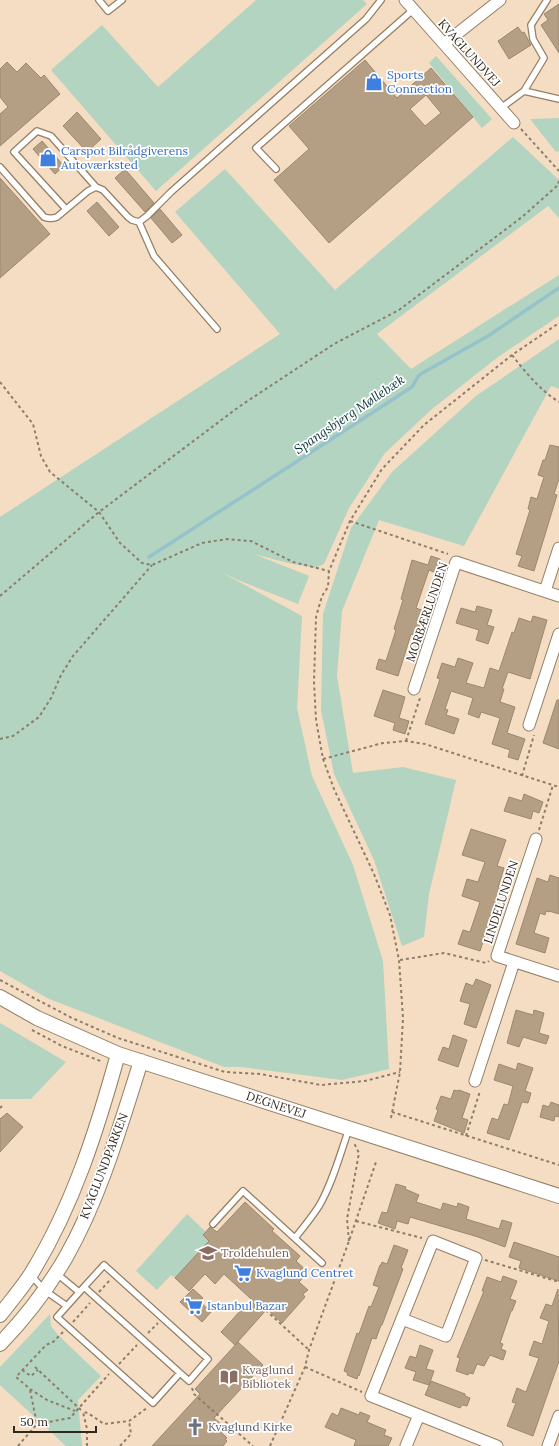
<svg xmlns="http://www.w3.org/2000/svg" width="559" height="1446" font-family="Lora,serif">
  <rect width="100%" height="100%" fill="#f4ddc2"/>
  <!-- green -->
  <path fill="#b2d4c0" d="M256 0H363L367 4 156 191 51 70 102 25 158 87Z
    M436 56 492 119 482 128 429 63Z
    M559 118V151L556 152 530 119Z
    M513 137 559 180V218L548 206 377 334 411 369 559 275V316L498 357 432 409 385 453 349 508 324 564 315 568 288 563 254 554 309 576 298 604 238 580 219 571 302 616 297 708 312 776 353 865 383 961 389 1069 342 1080 241 1067H224L47 998 0 971V517L280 334 175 212 225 169 335 290Z
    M559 339V389L551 386 464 546 379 520 342 611 337 676 353 773 403 767 456 780 429 894 424 937 402 946 374 860 334 774 321 710 323 614 351 528 392 472 476 396Z
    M0 1023 66 1062 31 1099H0Z
    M187 1214 206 1232 209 1241 175 1278 171 1275 157 1290 136 1271Z
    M50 1314 51 1326 58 1335 101 1376 78 1400 82 1446H66L0 1385V1367Z"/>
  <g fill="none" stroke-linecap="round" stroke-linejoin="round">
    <!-- stream -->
    <path stroke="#96c3cb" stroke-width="3.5" d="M149 557 412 387 419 375 488 336 559 288"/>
  </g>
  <!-- building -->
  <path fill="#b49f84" stroke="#9c886e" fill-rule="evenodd" d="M559 4V53L541 25 548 20 544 14Z
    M518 27 522 33 524 32 531 45 509 59 498 41Z
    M365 60 397 98 431 68 473 117 329 243 274 180 309 149 289 126ZM426 95 441 113 425 126 410 109Z
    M7 62 17 72 26 63 41 78 44 75 60 94 0 146V114L8 107 0 97V69Z
    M77 112 101 139 87 152 63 126Z
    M42 141 64 166 55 174 33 149Z
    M125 169 154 203 145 212 115 178Z
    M0 178 50 234 0 278Z
    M97 202 119 227 109 236 87 211Z
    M160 209 182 235 172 243 151 218Z
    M550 445 559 447V479L554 494 557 495 534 571 518 566 522 556 516 554 530 510 528 509 531 497 537 499 544 477 538 475 543 460H545Z
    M431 556 440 559 436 573 429 570 416 608 424 611 416 636 411 634 398 676 376 669 379 659 386 661 396 630 394 629 403 600 401 599 412 560 428 565Z
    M477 606 492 610 487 625 494 627 488 644 476 640 479 630 456 623 461 608 475 612Z
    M533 616 547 620 530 679 508 672 502 689H504L500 702 515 707 507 733 525 739 518 760 508 757 510 750 492 744 500 718 481 712 479 718 468 714 473 698 451 691 445 709 448 710 446 715 459 719 454 734 425 724 440 679 437 678 442 663 455 667 458 658 473 663 466 683 484 688 490 668 499 671 512 632 514 633 519 618 531 622Z
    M383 690 405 697 399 718 409 721 405 734 393 730 395 723 374 716Z
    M557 700H559V749L543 743Z
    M524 794 543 802 539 813 533 811 531 819 504 811 509 797 522 801Z
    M471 829 506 840 497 866 504 868 498 888 500 889 480 951 458 944 463 930 470 932 480 902 462 896 467 879 478 882 485 862 462 855Z
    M550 875 559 878V914L549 911V912L546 911 545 915 540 913 534 933 549 938 545 953 516 944 537 878 548 882Z
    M476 979 491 985 476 1028 464 1024 470 1004 460 1001 466 983 473 986Z
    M516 1010 533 1015 534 1010 544 1013 539 1033 549 1036 546 1044 523 1037 519 1047 507 1043Z
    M453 1035 467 1040 458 1067 438 1060 443 1047 449 1049Z
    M518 1063 533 1068 525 1091 531 1093 528 1103 522 1102 509 1140 487 1133 492 1118 498 1120 504 1104 508 1105 513 1086 494 1080 499 1064 516 1070Z
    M454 1090 458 1091 459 1090 470 1094 462 1118 468 1120 464 1133 434 1121 438 1110 436 1109 441 1096 451 1099Z
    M551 1102 559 1105V1117L555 1116 554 1121 540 1117 543 1105 549 1107Z
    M7 1113 23 1127 0 1152V1119Z
    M396 1184 406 1187 405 1189 419 1195 416 1202 441 1210 443 1203 457 1207 458 1203 469 1207 466 1219 499 1229 502 1220 512 1223 505 1247 478 1237 410 1217 408 1224 397 1221 395 1229 378 1223 382 1212 387 1213Z
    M245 1202 274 1229 272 1231 300 1256 296 1261 308 1272 299 1282 308 1290 303 1294 305 1297 282 1323 267 1309 235 1345 221 1332 251 1299 224 1274 215 1284 205 1274 189 1291 175 1278 209 1241 203 1235 210 1227 217 1232Z
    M514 1242 559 1257V1281L519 1268 521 1261 509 1257Z
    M394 1245 408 1250 401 1268 403 1269 382 1325H381L376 1339 372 1338 359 1376 358 1375 357 1379 347 1375 348 1373 344 1371 357 1333 359 1334 369 1306 371 1307 379 1287 373 1285 380 1265H381L382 1262 387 1264Z
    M503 1276 517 1281 510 1299 516 1301 512 1311H511L500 1343 503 1344 501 1349 506 1351 503 1360 490 1355 484 1366 477 1364 473 1374 469 1373 468 1375 456 1371 460 1358 457 1357 484 1291H482L487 1277 501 1282Z
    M193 1289 203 1298 199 1301 211 1312 202 1322 180 1302Z
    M558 1289 559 1361 533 1436 507 1426 516 1403 512 1402 517 1388 526 1392 539 1358 529 1355 534 1341 542 1344 549 1321 540 1318 546 1304 552 1306Z
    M238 1342 263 1365 214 1418 222 1425 218 1429 227 1438 225 1439 227 1441 223 1446H152L200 1394 195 1389Z
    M420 1345 433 1350 426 1369 434 1371 429 1385 413 1380 416 1372 405 1368 410 1356 416 1358Z
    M431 1381 465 1394V1396L470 1398 467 1406 462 1405 460 1408 425 1395Z
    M341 1408 359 1415 360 1412 370 1416 367 1422 386 1430 384 1435 392 1438 388 1446H354L356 1440 325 1427 332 1413 338 1416Z"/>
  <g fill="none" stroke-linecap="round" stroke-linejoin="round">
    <!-- service casing -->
    <g stroke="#937f65" stroke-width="8">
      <path id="service" d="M99 0 108 11 122 0
        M524 91 559 99
        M501 108 524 91 544 58 533 39 531 25 547 0
        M0 167 44 217C49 219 52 219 57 217L88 191 96 187 103 190 128 217 132 220 139 222 147 216 171 192 348 35 366 19 381 0
        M276 169 256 148 414 9
        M66 209 14 152 37 131 51 136 96 187
        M139 222 154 256 217 329
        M213 1224 243 1191 322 1263
        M295 1238C303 1228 312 1217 319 1206 333 1182 340 1154 349 1129
        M104 1265 208 1359 189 1381 84 1287Z
        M56 1273 79 1292
        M31 1275 44 1290 67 1306
        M84 1287 57 1317 153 1403 180 1373"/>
    </g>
    <!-- minor casing -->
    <g stroke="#937f65" stroke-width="13">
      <path id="minor" d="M405 0 514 123
        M444 44 500 0
        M545 591 559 548
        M414 689 456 562 559 596
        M529 725 559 634
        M536 839 497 956 559 976
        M475 1081 514 962
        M402 1319 446 1336 476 1258 433 1241 371 1396 497 1446
        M406 1446 419 1415
        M548 1446 559 1416"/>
    </g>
    <!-- tertiary casing -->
    <g stroke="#937f65" stroke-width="16">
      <path id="tertiary" d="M0 997 37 1018 118 1054 559 1196
        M0 1315C10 1302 22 1288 31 1274 73 1206 97 1130 118 1054
        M0 1344C25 1318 48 1288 66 1257 100 1197 120 1127 141 1061"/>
    </g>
    <!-- path -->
    <path stroke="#8d7d6b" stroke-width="2" stroke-dasharray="3 3" stroke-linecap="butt" d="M521 129 559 171
      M512 355C526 373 540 390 559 402
      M0 382 33 424 41 456 50 472 99 512 120 543 142 563 152 565 202 543 227 539 251 541 293 562 329 571
      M350 521 448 554
      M0 596 99 512 240 406 334 344 399 310 522 217 557 186 559 181
      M0 739 13 736 39 717 51 698 61 675 73 656 152 565
      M406 741 420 698
      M323 759 383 743 406 741 425 744 559 787
      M522 776 534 735
      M539 830 553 785
      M400 960 444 953 486 963 489 961
      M0 980 32 997 72 1018 118 1038 225 1072 260 1074 321 1085 365 1081 400 1072
      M32 1030 62 1046 103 1062
      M0 1108 2 1106
      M392 1112 559 1165
      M391 1118 400 1072 403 1018 399 960 390 915 374 874 334 789 323 759 316 720 314 682 316 617 322 596 328 587 329 571 350 521 382 469 424 425 512 355 559 323
      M466 1136 480 1091
      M356 1221 422 1238
      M349 1241 347 1219 359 1153 354 1143
      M485 1260 559 1282
      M99 1292 110 1280
      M257 1302 309 1350
      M73 1322 90 1303
      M63 1332 53 1342 46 1345 16 1377 30 1389 47 1400 75 1411
      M148 1333 158 1323
      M119 1364 137 1345
      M35 1367 83 1412
      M305 1367 362 1392
      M22 1370 31 1376 38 1370
      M192 1388 194 1394 253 1446
      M30 1390 37 1424
      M18 1446 37 1424 70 1418 109 1374
      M87 1446V1429L83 1412 88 1413 104 1424 129 1421 147 1408
      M120 1446 131 1434 129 1421
      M270 1446 305 1367 309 1350 349 1241 376 1162"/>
    <!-- service -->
    <use href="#service" stroke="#fff" stroke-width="5.5"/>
    <!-- minor -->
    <use href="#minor" stroke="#fff" stroke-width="11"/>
    <!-- tertiary -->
    <use href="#tertiary" stroke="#fff" stroke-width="14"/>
  </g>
  <!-- icons -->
  <defs>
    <g id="shop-bare" transform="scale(1.38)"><path d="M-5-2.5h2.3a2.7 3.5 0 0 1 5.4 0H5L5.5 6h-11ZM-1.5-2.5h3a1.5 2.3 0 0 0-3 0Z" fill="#3f7fe0" stroke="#fff" stroke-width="2.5" paint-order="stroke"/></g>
    <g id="school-bare" transform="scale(1.38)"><path d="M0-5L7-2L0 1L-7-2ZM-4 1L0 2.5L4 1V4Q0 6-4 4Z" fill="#8d6e63" stroke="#fff" stroke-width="2.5" paint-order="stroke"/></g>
    <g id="supermarket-bare" transform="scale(1.38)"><path d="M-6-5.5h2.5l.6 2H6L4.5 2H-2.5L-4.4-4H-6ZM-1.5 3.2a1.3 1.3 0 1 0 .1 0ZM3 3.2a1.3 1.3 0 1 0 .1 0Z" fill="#3f7fe0" stroke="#fff" stroke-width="2.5" paint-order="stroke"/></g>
    <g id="library-bare" transform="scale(1.38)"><path d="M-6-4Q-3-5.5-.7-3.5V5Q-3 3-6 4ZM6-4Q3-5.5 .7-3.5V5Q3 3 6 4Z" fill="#8d6e63" stroke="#fff" stroke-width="2.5" paint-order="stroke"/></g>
    <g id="church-bare" transform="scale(1.38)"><path d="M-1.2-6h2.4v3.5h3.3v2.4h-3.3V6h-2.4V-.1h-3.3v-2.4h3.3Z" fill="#6b7280" stroke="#fff" stroke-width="2.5" paint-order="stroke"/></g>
  </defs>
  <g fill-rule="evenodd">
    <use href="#shop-bare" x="374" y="82"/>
    <use href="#shop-bare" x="48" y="158"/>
    <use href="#school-bare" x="208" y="1253"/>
    <use href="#supermarket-bare" x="243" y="1273"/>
    <use href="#supermarket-bare" x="194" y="1306"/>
    <use href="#library-bare" x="229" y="1377"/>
    <use href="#church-bare" x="195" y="1427"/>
  </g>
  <g text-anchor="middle" stroke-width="3.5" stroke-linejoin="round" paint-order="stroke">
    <!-- street labels -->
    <g font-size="12" fill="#30271d" stroke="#fff">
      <text transform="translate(469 53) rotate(48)" y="4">KVAGLUNDVEJ</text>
      <text transform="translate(427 612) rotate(-71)" y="4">MORBÆRLUNDEN</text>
      <text transform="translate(501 902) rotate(-72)" y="4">LINDELUNDEN</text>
      <text transform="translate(276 1105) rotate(18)" y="4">DEGNEVEJ</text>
      <text transform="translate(104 1166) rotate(-69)" y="4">KVAGLUNDPARKEN</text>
    </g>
    <!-- shop labels -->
    <g font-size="12" fill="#366cbe" stroke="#fff" text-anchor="start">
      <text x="387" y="79">Sports<tspan x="387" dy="14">Connection</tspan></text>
      <text x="61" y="155">Carspot Bilrådgiverens<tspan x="61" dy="14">Autoværksted</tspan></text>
      <text x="256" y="1277">Kvaglund Centret</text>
      <text x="207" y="1310">Istanbul Bazar</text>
    </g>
    <!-- education labels -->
    <g font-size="12" fill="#785e54" stroke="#fff" text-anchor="start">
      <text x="221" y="1257">Troldehulen</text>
      <text x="242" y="1374">Kvaglund<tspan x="242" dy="14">Bibliotek</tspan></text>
    </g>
    <!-- worship labels -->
    <g font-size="12" fill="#5b616d" stroke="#fff" text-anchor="start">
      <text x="208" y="1431">Kvaglund Kirke</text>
    </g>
    <!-- water labels -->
    <g font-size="13" font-style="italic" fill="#0a353c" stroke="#fff">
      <text transform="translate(349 414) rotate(-34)" y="5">Spangsbjerg Møllebæk</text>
    </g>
  </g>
  <!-- scale -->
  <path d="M14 1426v6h82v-6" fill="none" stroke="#30271d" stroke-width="2"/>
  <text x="20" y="1426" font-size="12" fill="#30271d" stroke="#ffffff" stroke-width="3" paint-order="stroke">50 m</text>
</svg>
